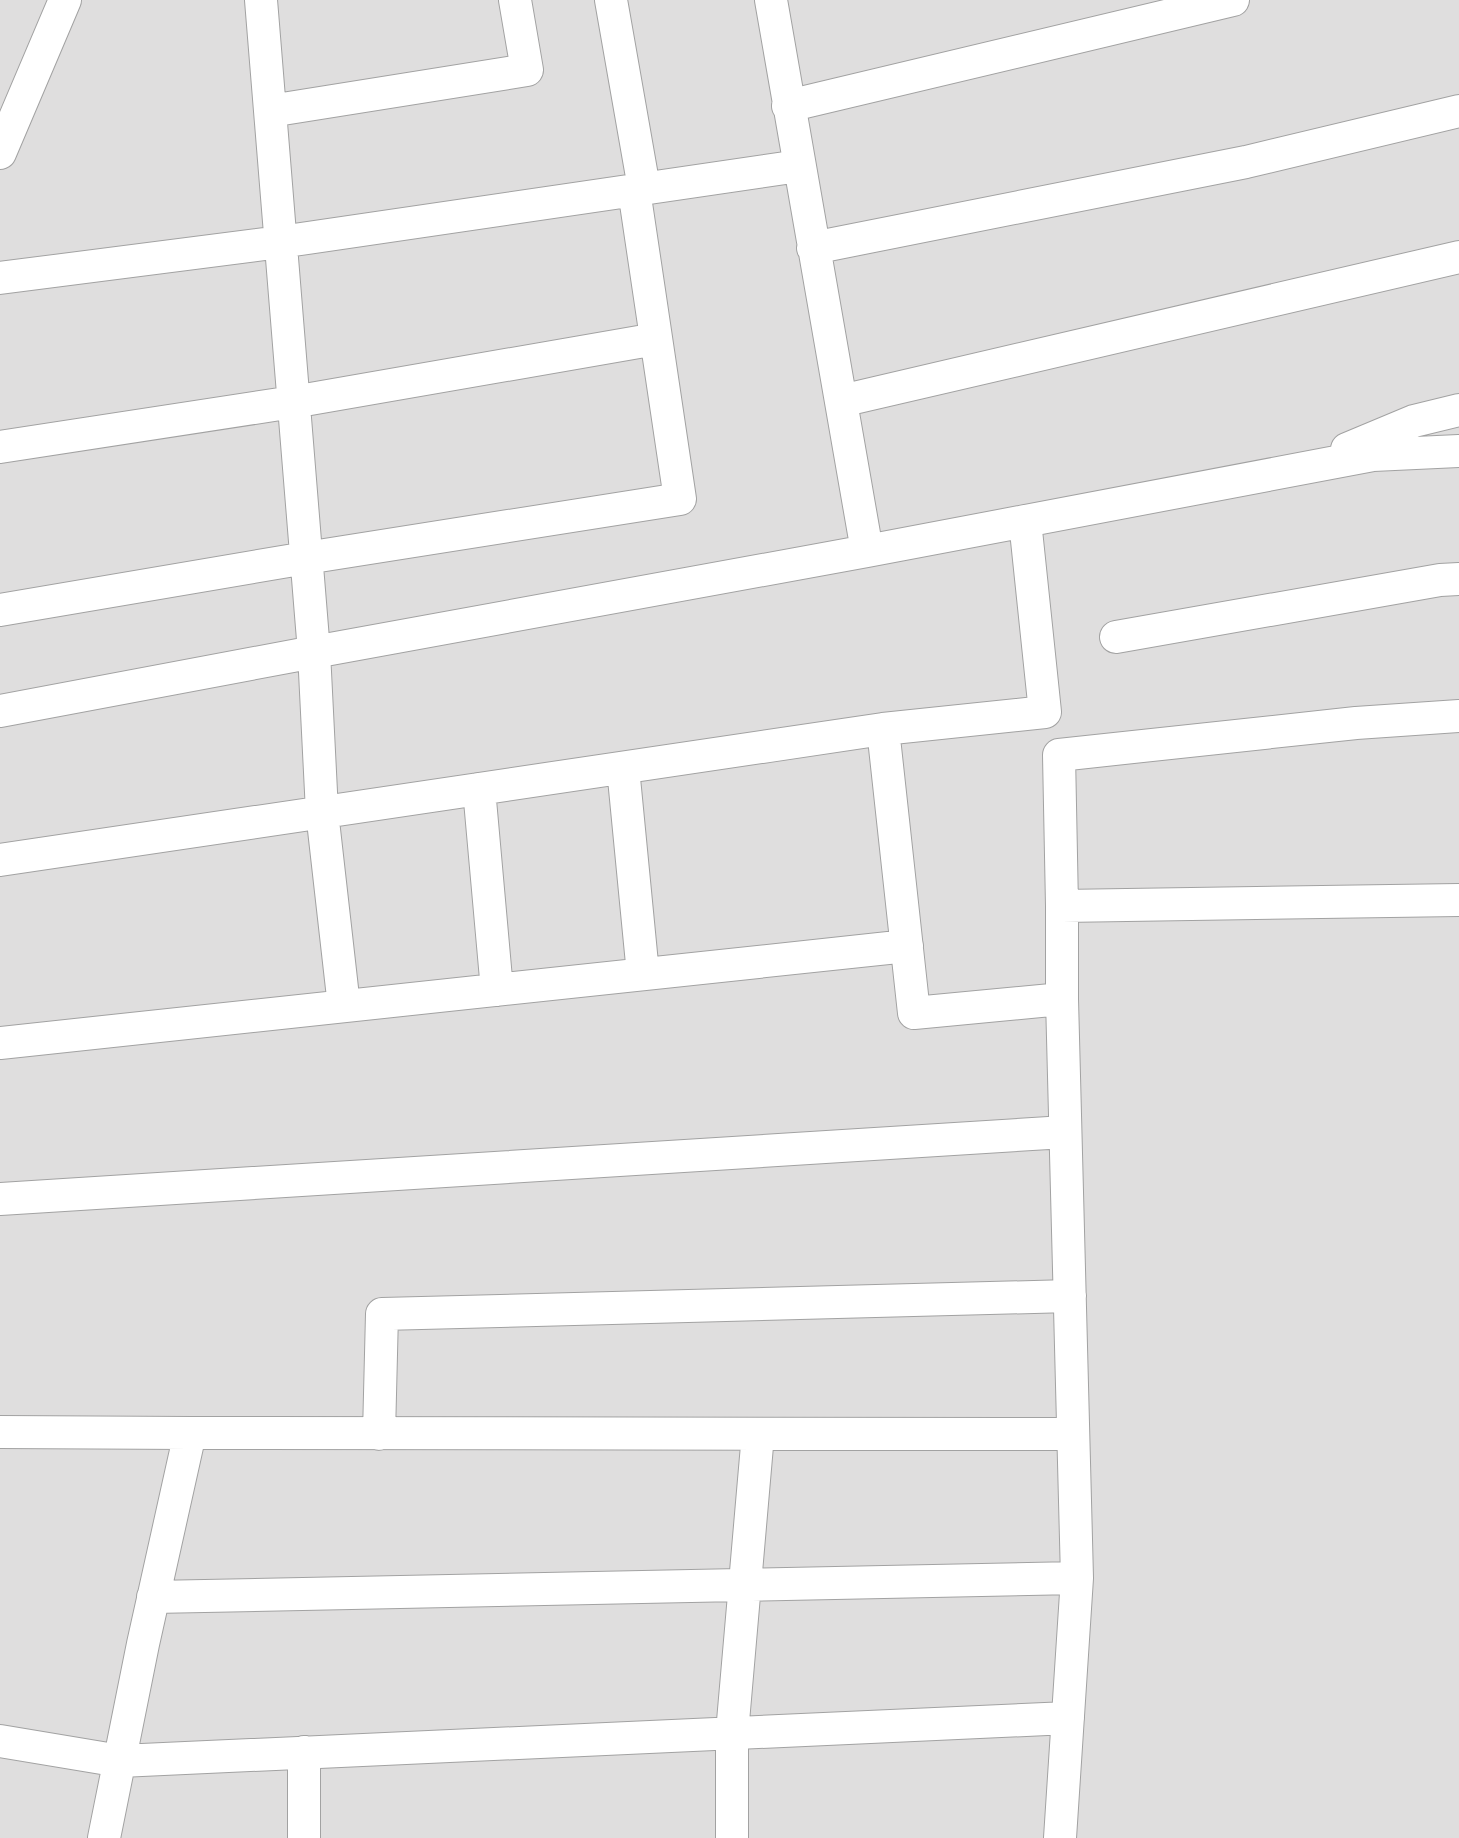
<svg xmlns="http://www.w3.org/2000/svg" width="1459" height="1838" font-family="'Titillium Web',sans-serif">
  <rect width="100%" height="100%" fill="#f1ede8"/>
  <!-- residential -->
  <path fill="#dfdede" d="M0 0H1459V1838H0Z"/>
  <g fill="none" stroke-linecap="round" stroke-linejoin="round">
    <!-- minor casing -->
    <g stroke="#a2a2a2" stroke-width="34">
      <path id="minor" d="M261 0 314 652 322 812 344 1006
        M611 0 644 188
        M771 0 867 551
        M788 106 1233 0
        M270 111 527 70 515 0
        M0 153 65 0
        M813 248 1246 162 1459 111
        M0 278 280 242 799 166
        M841 401 1459 257
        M0 447 293 402 656 339
        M1347 449 1414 421 1459 410
        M0 610 306 558 680 499 634 190
        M1116 637 1440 580 1459 579
        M0 711 314 652 867 551 1373 455 1459 451
        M883 729 914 1013 1062 999
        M623 768 643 974
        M479 789 497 990
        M0 860 883 729 1045 712 1025 521
        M1062 906 1459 900
        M0 1043 907 946
        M0 1199 1065 1132
        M0 1432 190 1433 143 1644 104 1838
        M190 1433 1073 1434
        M379 1434 382 1314 1070 1296
        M153 1597 1077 1578
        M0 1741 120 1761 1068 1718
        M304 1838V1752
        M732 1838V1733L758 1434
        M1060 1838 1077 1578 1062 999V906L1059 755 1356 723 1459 716"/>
    </g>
    <!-- minor -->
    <use href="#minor" stroke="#fff" stroke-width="32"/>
  </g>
</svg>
